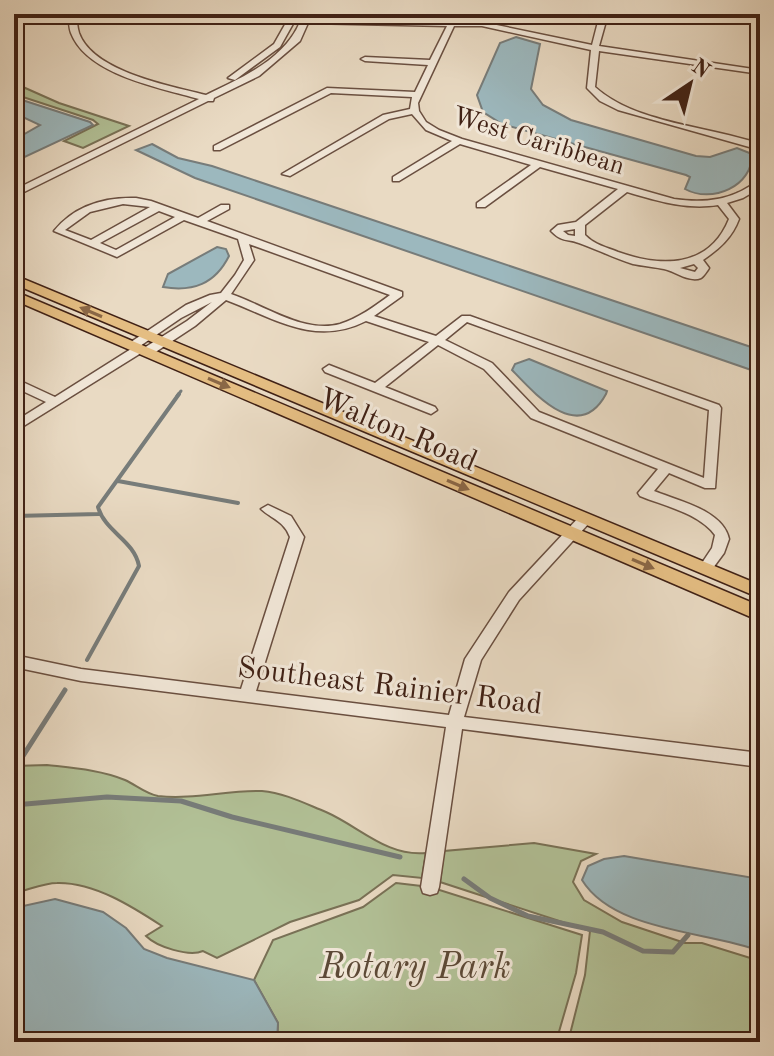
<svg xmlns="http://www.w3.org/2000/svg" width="774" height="1056" font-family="'Old Standard TT',serif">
  <rect width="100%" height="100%" fill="#e9dac3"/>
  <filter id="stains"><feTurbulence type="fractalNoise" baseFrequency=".0025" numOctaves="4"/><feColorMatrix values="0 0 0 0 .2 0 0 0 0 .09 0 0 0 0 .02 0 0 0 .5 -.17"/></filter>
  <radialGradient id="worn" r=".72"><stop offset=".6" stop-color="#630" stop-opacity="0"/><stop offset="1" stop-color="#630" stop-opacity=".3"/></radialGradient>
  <!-- green -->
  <path fill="#b2c197" stroke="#797156" stroke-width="2" d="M14 83 59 103 129 126 83 148 64 141 98 124 93 120 23 97H14Z
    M47 765C73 768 101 770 125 780 136 785 146 794 158 796 193 800 227 790 262 791 285 793 306 804 326 812 360 827 387 857 426 853L422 878 393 875 359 900 290 922 217 958 203 951C189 957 157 947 146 936L162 926C133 907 94 882 57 883 44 883 28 890 14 893V766Z
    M534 843 596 854 581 861 573 882 584 900 622 922 685 943H702L760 961V1042H568L585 975 590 931 440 882 444 851Z
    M396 883 430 887 582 935 576 973 556 1042H277L278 1023 254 980 273 940 363 907Z"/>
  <!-- water -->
  <path fill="#9cb8be" stroke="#777c7a" stroke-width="2" d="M516 37 540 44 531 89 543 105 571 120 696 156 710 157 737 148 752 154C753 186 712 204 685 189L690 177 686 175 502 124 483 112 477 95 500 43Z
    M16 98 90 122 93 125 14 162V140L40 125 14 113Z
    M152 144 178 158 212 166 760 350V373L195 178 136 150Z
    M217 247 226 249 229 256C215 284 193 292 163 287L168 274Z
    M529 359 607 391 606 394C579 444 536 395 512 370L515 364Z
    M624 856 760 879V951C708 931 614 932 582 880L588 866 604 859Z
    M55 899 103 912 126 928 144 949 167 958 254 980 278 1023 277 1042H14V908Z"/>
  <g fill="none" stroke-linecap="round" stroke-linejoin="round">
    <!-- stream-far2 -->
    <path stroke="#777c7a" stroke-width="3" d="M177 396 181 391"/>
    <!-- stream-far1 -->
    <path stroke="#777c7a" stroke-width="4" d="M118 481 238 503
      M14 516 99 514
      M87 660 139 566C134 540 105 532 98 507L179 394"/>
    <!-- stream -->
    <path stroke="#777c7a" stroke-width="5" d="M14 770 65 690
      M14 805 107 797 181 801 232 817 400 857
      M464 879 490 898 528 916 603 932 643 951 673 952 688 935"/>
    <!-- minor casing -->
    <g stroke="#6a4f40" stroke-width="3">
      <path id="minor" d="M68 14H76C77 20 77 27 79 33 93 72 171 86 206 95 241 78 284 60 300 22H294L280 47 235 80 228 78 274 44 291 14H299L297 18H302L304 14H312L310 18 449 21 452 14H460L456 21 482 22 592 45 600 14H608L599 46 760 70V74L599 51 595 87C636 124 709 126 760 144V150L618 110 600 101 587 88 591 50 482 26H454L418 103 419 111 426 122 439 130 462 139 674 199C695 202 717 202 737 193 745 190 752 184 760 181V188L743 198 727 203 739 219C732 238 719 249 703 260L709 268C708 270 703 277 701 278 689 283 675 271 664 269 654 267 643 266 633 264 614 258 596 249 579 243 566 238 563 243 551 231L558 225 576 222 618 189 540 167 485 207H477V203L531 165 460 144 399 181H393V177L452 141 426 130 412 114 389 119 290 176 282 174 383 115 410 109 412 97 331 93 220 150H214V146L327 88 415 92 428 65 365 61 361 59 365 57 430 60 447 26 308 23 300 41 259 76 214 98 213 101H208L14 197V190L199 99C161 88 87 75 71 33 69 28 69 20 68 14ZM627 192C658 201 686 210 718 205L729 219C709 269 660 267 618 252 606 247 595 245 585 235V225ZM575 229V236L568 235 563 231ZM694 264 698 268 695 272 680 268Z
        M136 198 151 201 198 218 221 205H229V209L207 221 402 292V296L374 316 436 336 462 316H470L719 405 721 408 715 488H705L669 473 654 491C678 501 723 510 729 539L724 553 710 572H700L698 569 712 548 715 535C699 513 664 506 640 496L638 493 658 469 531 418 484 369 438 345 385 387 435 407 437 410 431 414 325 372 323 369 329 365 375 383 429 342 366 321C315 347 274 318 226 300L195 326 151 355 147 356 141 353 14 432V422L46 402 14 387V378L55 397 131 349 126 346 128 344 186 305 210 295 221 293 235 275 244 260 238 239 184 220 117 257 54 231C74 206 104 197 136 198ZM123 204 150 207 91 240 65 230 90 212ZM159 211 175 217 116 250 100 243ZM249 244 390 295C375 306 359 318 340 324 304 334 264 305 231 294L254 260ZM212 302 187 321 144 348 140 346 181 318ZM467 322 709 410 704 478 539 412 492 363 445 340Z
        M268 505 291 516 304 537 256 691 449 715 465 659 509 592 580 516 585 515 592 519 590 522 519 600 481 660 464 717 760 753V767L462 729 439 887 437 893 430 895 423 893 421 887 446 727 81 681 14 667V655L81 669 241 689 290 537C284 521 272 519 261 509Z"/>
    </g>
    <!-- major casing -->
    <g stroke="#402115" stroke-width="3">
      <path id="major" d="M14 275 760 585V598L14 284Z
        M14 291 760 606V621L14 300Z"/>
    </g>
    <!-- minor -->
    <use href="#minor" fill="#f1e7d8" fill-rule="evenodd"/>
    <!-- major -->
    <use href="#major" fill="#e4bd82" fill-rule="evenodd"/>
  </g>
  <!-- one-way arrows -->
  <defs><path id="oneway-solid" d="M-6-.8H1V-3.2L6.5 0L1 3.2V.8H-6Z" transform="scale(2)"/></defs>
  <g fill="#8a6746">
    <use href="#oneway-solid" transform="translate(91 312) rotate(-157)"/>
    <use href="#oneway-solid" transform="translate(219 383) rotate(23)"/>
    <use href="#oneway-solid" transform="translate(458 485) rotate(23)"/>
    <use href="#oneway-solid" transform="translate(643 564) rotate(23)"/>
  </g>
  <g text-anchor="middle" stroke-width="6" stroke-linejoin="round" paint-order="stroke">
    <!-- far-street labels -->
    <g font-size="26" fill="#402115" stroke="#f1e7d8">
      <text transform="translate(539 140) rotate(17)" y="9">West Caribbean</text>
    </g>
    <!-- street labels -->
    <g font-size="30" fill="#402115" stroke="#f1e7d8">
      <text transform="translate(398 429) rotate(23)" y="10">Walton Road</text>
      <text transform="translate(390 685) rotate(7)" y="10">Southeast Rainier Road</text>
    </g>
    <!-- near-park labels -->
    <g font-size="36" font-style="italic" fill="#5c4936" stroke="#f1e7d8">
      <text x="415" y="978">Rotary Park</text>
    </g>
  </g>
  <!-- margin -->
  <rect width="774" height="1056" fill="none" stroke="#e9dac3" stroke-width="48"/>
  <rect x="16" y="16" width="742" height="1024" fill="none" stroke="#402115" stroke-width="4"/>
  <rect x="24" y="24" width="726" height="1008" fill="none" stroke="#402115" stroke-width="2"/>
  <!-- north arrow -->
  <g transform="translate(690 84) rotate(35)" stroke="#f1e7d8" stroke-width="6" paint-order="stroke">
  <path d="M0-6L14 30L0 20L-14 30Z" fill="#402115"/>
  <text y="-12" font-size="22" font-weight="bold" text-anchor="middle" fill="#402115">N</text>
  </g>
  <rect width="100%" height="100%" filter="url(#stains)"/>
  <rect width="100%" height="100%" fill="url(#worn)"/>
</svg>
